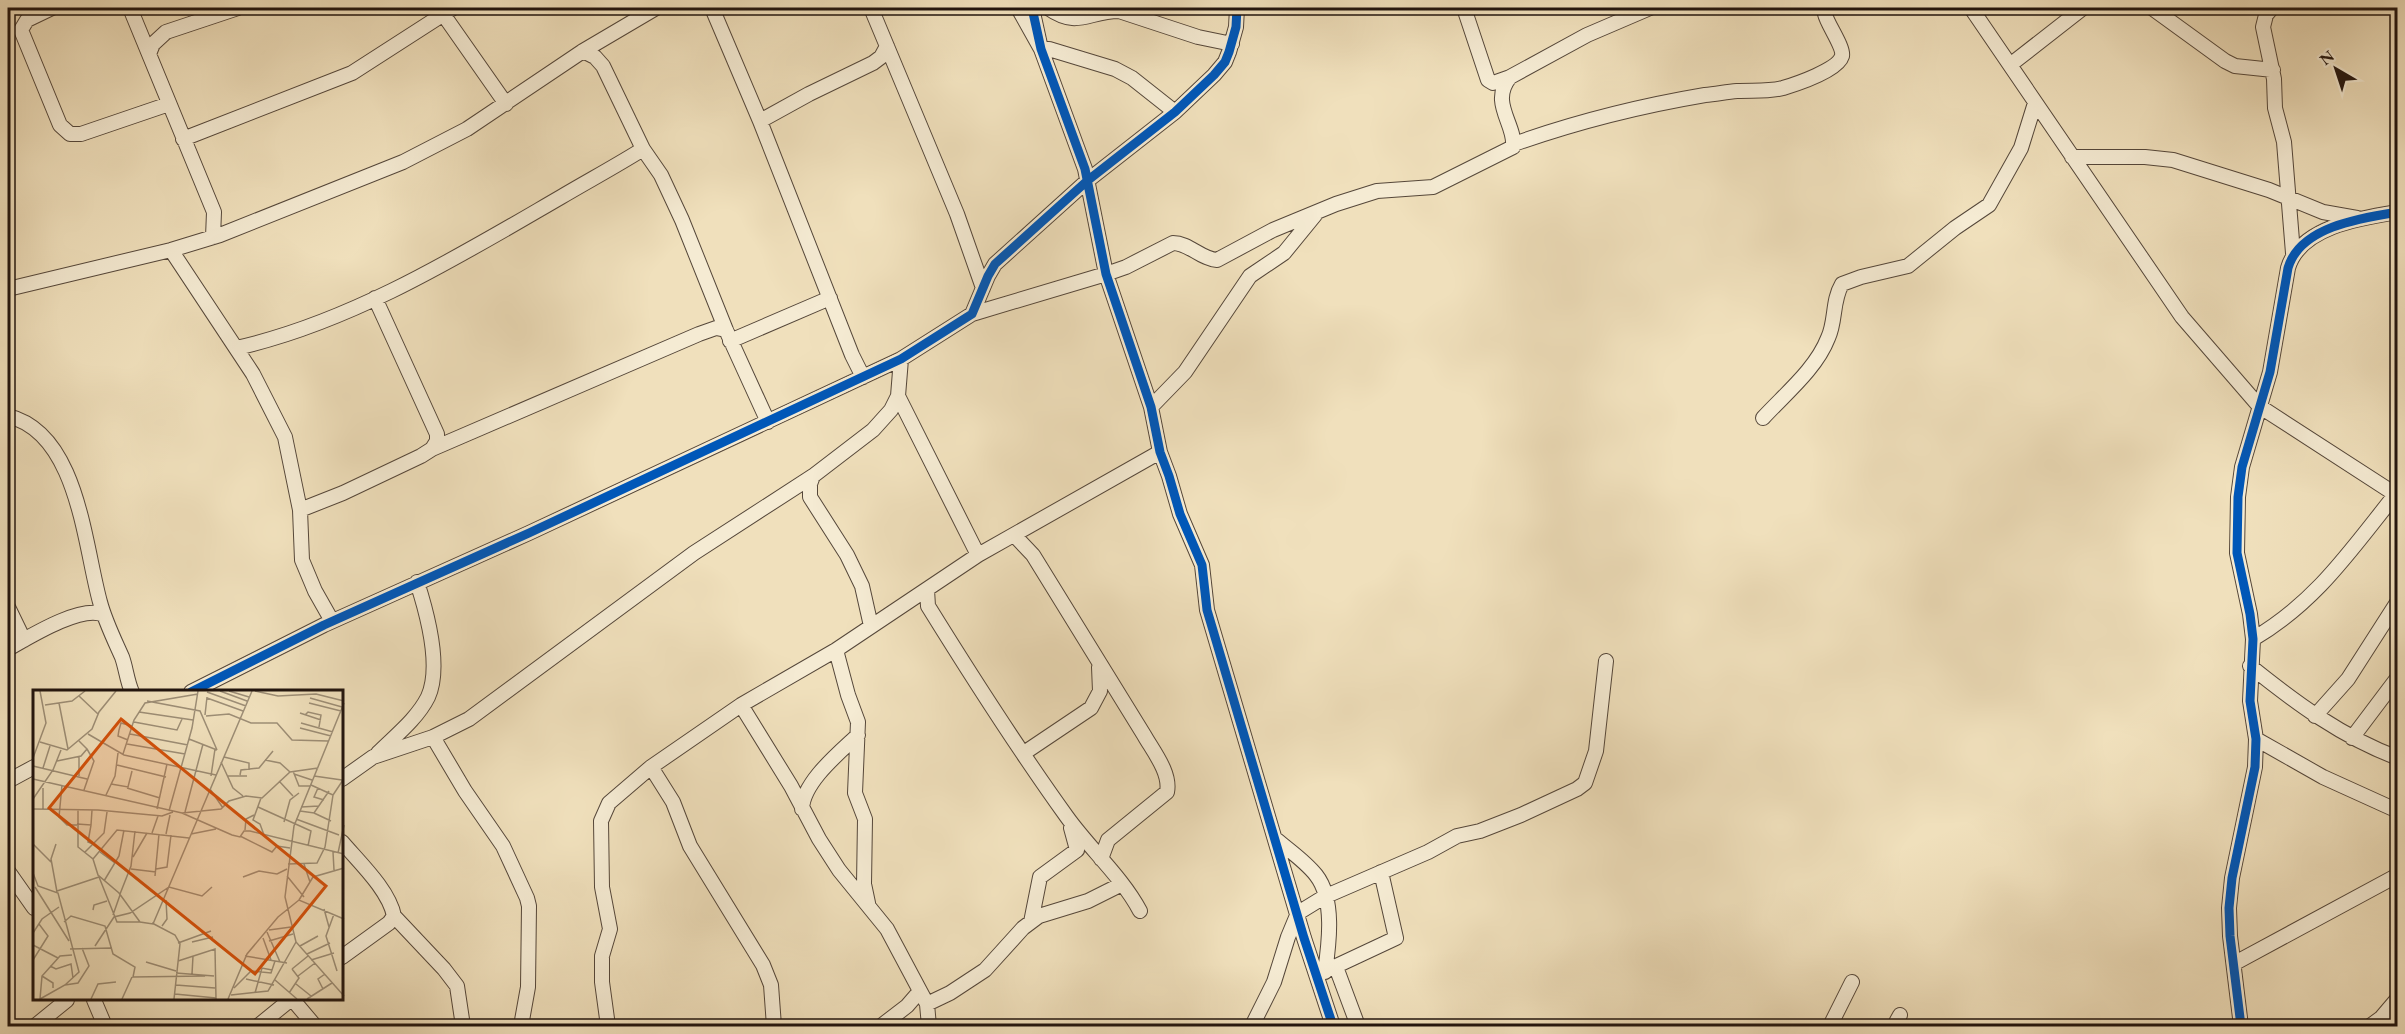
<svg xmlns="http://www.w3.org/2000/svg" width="2405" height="1034" font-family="'EB Garamond',serif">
  <rect width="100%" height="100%" fill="#f0e0bc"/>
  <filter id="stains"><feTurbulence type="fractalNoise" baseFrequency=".00333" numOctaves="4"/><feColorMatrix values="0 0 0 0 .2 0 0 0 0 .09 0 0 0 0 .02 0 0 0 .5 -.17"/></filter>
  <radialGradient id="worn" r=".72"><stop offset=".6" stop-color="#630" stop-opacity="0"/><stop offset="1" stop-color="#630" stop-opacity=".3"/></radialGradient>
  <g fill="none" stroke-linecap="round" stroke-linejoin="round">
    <!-- minor casing -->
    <g stroke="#55473a" stroke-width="16">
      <path id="minor" d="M52 8 27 20 21 30 60 125 70 134H81L169 104
        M130 8 214 212 213 237
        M712 8 760 121 852 355 863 377
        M871 8 957 214 983 288
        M1018 8 1041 49H1049L1115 69 1132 78 1175 112
        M1032 8 1041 49 1085 169 1106 274 1151 407 1160 452 1169 476 1180 514 1202 565 1207 610 1304 938 1333 1026
        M1048 8C1078 29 1088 11 1119 11L1198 37 1232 44
        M1464 8 1488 80 1493 83 1510 77
        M1971 8 2182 317 2259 406 2398 496
        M2152 8 2225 61 2235 66 2273 70
        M2272 8 2266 15 2263 27 2274 79 2275 108 2284 142 2293 253
        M443 14 506 104
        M583 51 595 57 603 66 643 149 661 175 682 220 726 330 768 422
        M149 54 153 44 166 32 238 8
        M2010 65 2083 8
        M760 121 809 94 873 63 881 57 887 46
        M183 139 352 73 453 8
        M1514 144C1576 122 1640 106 1705 95 1716 94 1726 92 1737 91 1752 90 1768 92 1783 88 1796 84 1838 70 1842 56 1844 47 1827 24 1825 14L1828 8
        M2072 157H2145L2173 160 2269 190 2323 212 2357 218
        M171 250 253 374 285 437 300 510 302 560 315 591 332 621
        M8 289 171 250 220 235 403 162 467 129 583 51 656 8
        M972 314 1106 274 1126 267 1173 243C1189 243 1201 259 1217 260L1273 230 1336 204 1377 191 1433 187 1513 147C1516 124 1489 103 1510 77L1587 35 1650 8
        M730 341 830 298
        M236 348C350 323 461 255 561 197 588 181 616 166 643 149
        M898 396 978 555
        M1151 407 1185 372 1250 276 1284 253 1315 215
        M8 416C78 433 84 544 100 602 105 621 114 639 122 657 126 668 127 681 132 692
        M1763 418C1785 394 1816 369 1828 338 1836 321 1832 301 1842 284L1861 277 1908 266 1955 228 1989 205 2021 148 2035 103
        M432 449 699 334 716 328 726 330
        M813 476 810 484V497L847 555 862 586 871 626
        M300 510 343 493 421 456 432 449 437 441V434L375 298
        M1015 536 1033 555 1144 735C1153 751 1171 773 1167 792L1108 840 1101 859
        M927 590 928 606C972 677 1018 749 1067 817 1090 849 1122 877 1140 911
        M8 607 24 640
        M2253 639C2316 602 2350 551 2395 495
        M8 649C29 637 82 604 104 615
        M836 650 848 695 858 722 855 793 865 819 864 884 868 903
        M2250 666C2296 703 2342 737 2398 758
        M191 692 324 625 529 533 901 359 972 314 988 276 995 264 1087 181 1175 112 1214 75 1225 62 1229 52 1236 27 1237 8
        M741 705 791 786 819 839 839 870 887 929 927 1004 929 1026
        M2315 716 2348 679 2398 601
        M433 737 465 791 503 846 527 898 529 906 528 987 521 1026
        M2352 738 2398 677
        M2256 739 2323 777 2398 811
        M378 753C395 736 417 719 428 697 442 666 427 613 417 582
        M1024 753 1091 708 1100 691 1099 667
        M651 767 673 802 690 846 763 965 771 985 774 1026
        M342 779 373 757 433 737 469 719 694 553 813 476 873 430 891 410 898 396 901 359
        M8 781 34 767
        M802 809C803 782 839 753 858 735
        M1277 840C1290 851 1306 862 1316 875 1335 899 1329 944 1325 972
        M342 842C359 862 389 890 394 916L389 923 342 957
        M8 871 34 908
        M394 916 444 969 457 986 463 1026
        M1031 922 1040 877 1077 850 1071 828
        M2235 963 2398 875
        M1336 967 1358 1026
        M1317 975 1396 938 1381 872
        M94 1000 105 1026
        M293 1000 315 1026
        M927 1004 950 993 985 970 1023 928 1039 916 1088 901 1122 884
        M35 1026 67 1000
        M258 1026 290 1000
        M608 1026 602 982V956L610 929 602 887 601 821 609 803 651 767 741 705 836 650 978 555 1160 452
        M881 1026 907 1006 920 991
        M1252 1026 1274 982 1288 937 1298 913 1324 897 1428 852 1457 836 1480 831 1521 815 1577 789 1585 783 1596 751 1606 661
        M1830 1026 1852 982
        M1894 1026 1900 1015
        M2241 1026 2230 936 2229 908 2232 878 2255 767 2256 739 2250 701 2253 639 2250 614 2237 553 2238 497 2242 467 2270 372 2288 268C2300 227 2360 218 2398 212
        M2370 1026 2381 1018 2398 998"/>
    </g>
    <!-- minor -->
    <use href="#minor" stroke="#f5ebd3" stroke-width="14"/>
    <!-- cycleway casing -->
    <g stroke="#f5ebd3" stroke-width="13">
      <path id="cycleway" d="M1032 8 1041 49 1085 169 1106 274 1151 407 1160 452 1169 476 1180 514 1202 565 1207 610 1304 938 1333 1026
        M191 692 324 625 529 533 901 359 972 314 988 276 995 264 1087 181 1175 112 1214 75 1225 62 1229 52 1236 27 1237 8
        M2241 1026 2230 936 2229 908 2232 878 2255 767 2256 739 2250 701 2253 639 2250 614 2237 553 2238 497 2242 467 2270 372 2288 268C2300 227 2360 218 2398 212"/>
    </g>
    <!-- cycleway -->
    <use href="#cycleway" stroke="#0057b8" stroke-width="9"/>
  </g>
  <!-- overview -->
  <g transform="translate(33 690)">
    <rect width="310" height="310" fill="#f0e0bc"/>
    <path fill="none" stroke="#9d8e76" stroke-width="1.5" d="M187 1 214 11M196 1 216 7M222 1 245 6 283 4 311 11M174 2 213 16M46 6 65 24M174 8 210 21M277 8 309 17M114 11 167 21 184 60M26 13 35 59M276 13 308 21M311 13 261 136 252 207 263 252 311 306M12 15 39 11 52 1M106 22 160 30M267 23 288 30M172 25 174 7M272 25 275 22 288 25 286 37M173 26 196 24 218 33H244L259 50 295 51M101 32 144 40 149 29M268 33 300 42M267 38 298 46M55 44 91 65 183 85M97 44 155 55M156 49 184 60M95 50 85 46 86 40 88 33 99 36M7 52 34 60 59 39 66 22 83 1M94 54 152 64M90 64 101 30 112 13 165 4M191 67 216 73V80M0 68 13 33 7 1M232 70 247 73 257 82M24 71 48 66 54 59 46 51M188 72 200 98 210 106M84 75 133 87M0 76 54 89M10 78 17 56M260 81 266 96H277M261 84 279 90M207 85 208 80 226 78 240 61M46 86V67M178 86 182 59M194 86H214M281 86 309 90M0 89 149 123 188 119 196 111 213 106 229 108 257 82 285 78M246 91 260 106M78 94 95 97 99 81M29 95 26 127 34 135H44M94 98 127 108M285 98 281 107 291 110M177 99 190 118M51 100 61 71 54 59M73 105 82 86 85 63M300 105 310 90M228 108 220 130 227 134 231 145M0 109 20 80 28 60M225 117 278 141 275 156M268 117 286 116M0 119 65 120 129 126 140 122M10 119V98M45 119V157L60 169 65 185 86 203 107 232 120 234 219 1M124 119 134 74M136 121 159 38 165 1M267 121 281 123 296 101M152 122 170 54M149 123 199 145 207 147 211 141H217L311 164M281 123 298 131M263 129 306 145M251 132 257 110 266 103M44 134 58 135 59 120M58 135 55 152 60 154M212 140 213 129 221 125M119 143 125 126M133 144 137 125M158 144 183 139M207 146 239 162 244 156 257 158M0 154 18 172M23 154 18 169 24 202M52 162 71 143 74 122M67 162 82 173M300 162 301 180M305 163 311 135M100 167 114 143M60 169 84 140 156 148M255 174 284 173 292 157 300 105 278 95M271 174 277 192M98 179 123 182M123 179 134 177 138 145M0 183 5 196 25 203 46 282 32 295 7 309M122 186 126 144M254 186 271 207M66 187 84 232H107M210 187 226 181 244 184 254 179M71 191 86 166 91 140M2 197 36 251M24 201 66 187M87 204 98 176 102 141M266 210 280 187 311 178M291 219 296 237M60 220 61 215 74 211M301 224 293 246 304 281M80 225 87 205M31 232 38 226 72 236 80 264 102 277 100 287 172 286M119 233 142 245 147 254 141 309M129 236 134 229 133 210M236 240 258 237M234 242 247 272M0 243 9 229 26 217M230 248 238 270M236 251 260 244M159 252 180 247M145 253 178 241M0 255 25 268M62 256 81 227 97 223 136 197 169 206 179 197M267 256 285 246M37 259 79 258M274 264 297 253M212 266 254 273M0 270 15 246 6 234M278 270 301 263M145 271 182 259 183 309M113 272 143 281M17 276 23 279 38 274 40 288M259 279 275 266M143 283 181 286M159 284 160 266M9 286 20 293V298M265 286 282 273M213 289 241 295M242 290 264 309M263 294 278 306M32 295 45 293 56 276 49 258M143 295 182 298M201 298 218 281 238 283 242 271M290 299 285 289 292 284M222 303 229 278 239 280M256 303 266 288 259 279M142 304 183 308M198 305 235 301 263 252M7 309 9 286 27 266 39 265M58 309 65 294 83 292M89 309 99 287M195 309 214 264 245 227 266 210 311 229M274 309 299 293"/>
    <path fill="#d4520c" fill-opacity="0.15" stroke="#d4520c" stroke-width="3" d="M88 29 293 196 222 284 16 118Z"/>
    <rect width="310" height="310" fill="none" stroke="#21140e" stroke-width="3"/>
  </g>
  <!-- margin -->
  <rect width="2405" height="1034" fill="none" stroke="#f0e0bc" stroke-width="30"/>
  <rect x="9" y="9" width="2387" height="1016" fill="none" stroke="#21140e" stroke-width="3"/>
  <rect x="15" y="15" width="2375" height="1004" fill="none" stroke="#21140e" stroke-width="1.5"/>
  <!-- north arrow -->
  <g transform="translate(2336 69) rotate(321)" stroke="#f5ebd3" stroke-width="4.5" paint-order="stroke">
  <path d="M0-4.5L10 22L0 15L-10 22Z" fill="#21140e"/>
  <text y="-9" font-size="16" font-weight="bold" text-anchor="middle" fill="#21140e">N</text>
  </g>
  <rect width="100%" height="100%" filter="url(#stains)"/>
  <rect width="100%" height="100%" fill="url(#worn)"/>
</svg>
